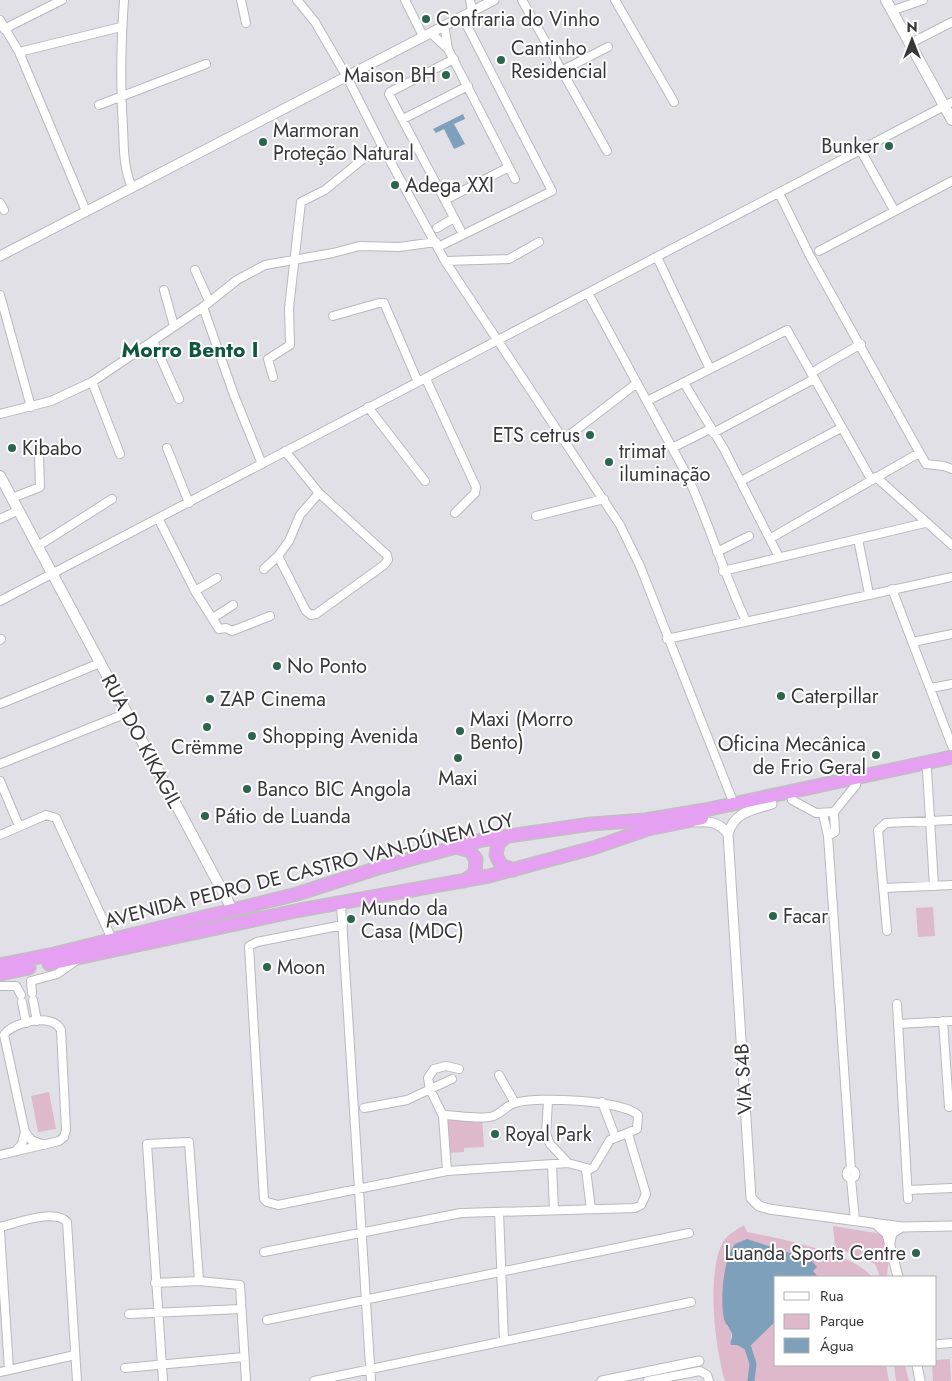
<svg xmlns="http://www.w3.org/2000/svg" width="952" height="1381" font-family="Jost,sans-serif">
  <rect width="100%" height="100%" fill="#e1e0e7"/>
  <!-- green -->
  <path fill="#deb8cb" d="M933 907 935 936 918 937 916 908Z
    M49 1092 56 1129 38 1132 31 1096Z
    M482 1117 484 1147 464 1148V1152L447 1153 445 1119Z
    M744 1225 747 1232C777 1238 854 1253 872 1277H818L793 1254 735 1244 727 1259V1326L731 1330V1345H737L746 1349 776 1321V1365H886L889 1381H725C715 1348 706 1273 723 1242 727 1235 736 1230 744 1225Z
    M833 1226 882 1234 889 1255 887 1277H880L875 1264 835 1247Z
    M950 1359 951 1381H933L932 1365H936V1360Z
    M894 1365H905L909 1381H896Z"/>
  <!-- water -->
  <path fill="#7fa0bb" d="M463 114 465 119 454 124 465 144 454 149 444 129 436 133 433 129Z
    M747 1239 793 1254 806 1264 811 1260 817 1267 813 1271 818 1277H776V1321L746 1350 737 1345H731C730 1340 732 1340 732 1336 732 1329 726 1326 724 1319 720 1300 723 1259 735 1244Z"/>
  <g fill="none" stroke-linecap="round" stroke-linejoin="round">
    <!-- canal -->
    <path stroke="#7fa0bb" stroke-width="7" d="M748 1348 753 1364 751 1381"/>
    <!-- minor casing -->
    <g stroke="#b9b8bf" stroke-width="10">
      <path id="minor" d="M124 0C121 42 120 84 123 127 124 148 123 167 132 187
        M241 0 246 23
        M297 0 315 22 347 77 383 148 445 261 620 525 640 566 734 804
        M405 0 423 36
        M470 0 472 11
        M522 0 607 151
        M615 0 674 102
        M891 11 923 0
        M0 20 19 52 86 211
        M444 25 448 49 515 179
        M4 29 62 0
        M431 33 448 49
        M909 44 952 22
        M19 52 121 27
        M454 59 390 92 389 94 460 229
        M563 70 608 47
        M99 105 206 64
        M403 119 468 86
        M860 149 894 210
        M779 193 810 256 926 464 944 466 952 469
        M445 200 509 167
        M0 203 4 210
        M437 228 454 218
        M438 247 552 191 462 16
        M819 251 952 181
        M657 257 710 369
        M445 261 509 259 539 242
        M195 270 209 301
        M164 290 174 326
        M588 293 688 477C709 524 724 574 746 621
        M0 295 31 407
        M203 307 234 395 262 464
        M333 316 379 303H384L418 382
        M153 341 179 399
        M811 373 861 344
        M273 377 268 359 290 345 289 308 301 202 325 190 363 159 383 148
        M426 379 476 487 475 493 455 513
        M92 382 120 454
        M684 383 724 449 779 557
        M647 401 787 330 871 479
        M368 407 425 481
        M0 414 51 401 92 382 203 307 237 280 265 265 333 253 359 246 399 247 436 242
        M713 433 814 379
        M563 440 637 383
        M167 448 189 503
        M672 448 710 429
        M876 477 952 545
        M741 481 841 428
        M12 498 40 487 39 454
        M536 516 604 499
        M158 518 195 591 219 629 226 628 232 631 270 616
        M0 519 19 510
        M771 538 919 453
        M858 539 869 594
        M38 546 112 499
        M717 552 749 536
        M278 556 306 611 311 615 316 614 384 565 388 560 387 555 319 493 285 451
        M264 569 278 556 289 541 300 515 319 493
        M723 571 925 523
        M892 589 952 746
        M195 591 217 578
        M0 601 952 102
        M213 618 233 605
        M667 639 952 577
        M0 640 1 639
        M913 642 952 634
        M931 688 952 684
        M0 704 100 663
        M0 764 127 713
        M927 770 934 886
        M0 781 19 826
        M792 800 816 813 834 812 856 785
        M823 814 828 836 851 1170
        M0 835 46 815 56 818 112 939
        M828 836 835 832 834 812
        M884 888 952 885
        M341 903 371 1381
        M343 925 257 942 249 946 264 1199 267 1202 278 1205 447 1171 568 1163 590 1169 594 1167 610 1140 637 1129 638 1115C622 1100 535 1096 515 1103 504 1106 501 1116 489 1117 475 1119 460 1116 447 1115L443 1116
        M887 931 878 830 886 823 952 820
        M0 986H16L21 995
        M32 993 31 981 57 974 77 960
        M33 1000 37 1021
        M22 1002 26 1023
        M897 1004 908 1199
        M943 1021 949 1107
        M898 1024 952 1021
        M499 1075 515 1103
        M548 1101 546 1134 550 1144 568 1163
        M602 1102 615 1136
        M364 1108 407 1100 452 1079
        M25 1132 31 1140 44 1145
        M0 1155 59 1141 64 1137 66 1130 61 1030C53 1012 12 1022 4 1035L25 1132 22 1144 15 1152
        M552 1164 554 1210
        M846.5 1174a4.5 4.5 0 1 1 9 0a4.5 4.5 0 1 1-9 0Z
        M586 1170 591 1209
        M447 1171 443 1116 430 1089 428 1078 434 1069 446 1066 459 1069
        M851 1179 855 1220
        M908 1190 952 1188
        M499 1212 504 1341
        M0 1227C17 1223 55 1208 67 1222L77 1381
        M0 1231 9 1370
        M264 1252 461 1213 635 1208 641 1205 646 1194 628 1134
        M155 1283 199 1281 240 1285 246 1381
        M129 1314 241 1309
        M267 1320 689 1233
        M939 1344 952 1343
        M125 1368 244 1357
        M0 1372 75 1355
        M163 1381 147 1144 189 1142 199 1281
        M314 1381 691 1302
        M648 1381 700 1371 707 1375 709 1381"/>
    </g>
    <!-- tertiary casing -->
    <g stroke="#b9b8bf" stroke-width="11">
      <path id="tertiary" d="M0 256 494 0
        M772 804C752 810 734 812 728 834L751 1198 759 1206 769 1209 902 1227
        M696 822C710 821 719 822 728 834
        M877 1225 887 1234 898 1277
        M890 1242 892 1233 902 1227 952 1226
        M917 1365 920 1381
        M602 1381 699 1361"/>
    </g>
    <!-- secondary casing -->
    <g stroke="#b9b8bf" stroke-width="12">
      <path id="secondary" d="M886 0 952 120
        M0 476 232 909"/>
    </g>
    <!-- trunk casing -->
    <g stroke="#bfbfc0" stroke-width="15">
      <path id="trunk" d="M507 836 498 844 496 855 501 865 514 870
        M457 847 470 851 476 859 475 873 464 881
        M49 964 300 910 489 876 593 848 648 829 702 818
        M0 965 54 954 297 894 378 868 482 840 591 824 645 820 705 810 952 757
        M0 974 29 968"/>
    </g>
    <!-- minor -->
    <use href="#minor" stroke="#fff" stroke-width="8"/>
    <!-- tertiary -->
    <use href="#tertiary" stroke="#fff" stroke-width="9"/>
    <!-- secondary -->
    <use href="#secondary" stroke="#fff" stroke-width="10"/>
    <!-- trunk -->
    <use href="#trunk" stroke="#e6a0f2" stroke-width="12"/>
  </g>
  <!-- markers -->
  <g fill="#2b654e" stroke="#fff" stroke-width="2">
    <circle cx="426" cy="19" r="5"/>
    <circle cx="501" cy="60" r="5"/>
    <circle cx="446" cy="75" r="5"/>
    <circle cx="263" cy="142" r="5"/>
    <circle cx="889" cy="146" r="5"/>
    <circle cx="395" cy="185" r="5"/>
    <circle cx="590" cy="435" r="5"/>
    <circle cx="12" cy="448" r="5"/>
    <circle cx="609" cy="462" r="5"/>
    <circle cx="277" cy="666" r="5"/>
    <circle cx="781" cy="696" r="5"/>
    <circle cx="210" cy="699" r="5"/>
    <circle cx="207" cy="727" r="5"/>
    <circle cx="460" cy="731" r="5"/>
    <circle cx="252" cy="736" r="5"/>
    <circle cx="876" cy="755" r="5"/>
    <circle cx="458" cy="758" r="5"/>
    <circle cx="247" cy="789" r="5"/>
    <circle cx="205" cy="816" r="5"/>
    <circle cx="773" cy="916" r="5"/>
    <circle cx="351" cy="919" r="5"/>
    <circle cx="267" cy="967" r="5"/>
    <circle cx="495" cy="1134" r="5"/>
    <circle cx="916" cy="1253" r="5"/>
  </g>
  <g text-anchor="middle" stroke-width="4" stroke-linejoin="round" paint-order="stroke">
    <!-- poi labels -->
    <g font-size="20" fill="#37373a" stroke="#fff" text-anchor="start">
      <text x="436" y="26">Confraria do Vinho</text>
      <text x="511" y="55">Cantinho<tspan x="511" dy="23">Residencial</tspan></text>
      <text x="436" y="82" text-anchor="end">Maison BH</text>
      <text x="273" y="137">Marmoran<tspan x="273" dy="23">Proteção Natural</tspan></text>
      <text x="879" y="153" text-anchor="end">Bunker</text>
      <text x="405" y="192">Adega XXI</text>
      <text x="580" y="442" text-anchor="end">ETS cetrus</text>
      <text x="22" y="455">Kibabo</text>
      <text x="619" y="458">trimat<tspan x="619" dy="23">iluminação</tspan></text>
      <text x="287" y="673">No Ponto</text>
      <text x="791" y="703">Caterpillar</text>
      <text x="220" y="706">ZAP Cinema</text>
      <text x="470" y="726">Maxi (Morro<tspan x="470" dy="23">Bento)</tspan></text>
      <text x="262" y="743">Shopping Avenida</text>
      <text x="866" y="751" text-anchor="end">Oficina Mecânica<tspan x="866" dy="23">de Frio Geral</tspan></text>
      <text x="207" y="754" text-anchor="middle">Crëmme</text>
      <text x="458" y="785" text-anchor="middle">Maxi</text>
      <text x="257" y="796">Banco BIC Angola</text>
      <text x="215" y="823">Pátio de Luanda</text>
      <text x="361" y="915">Mundo da<tspan x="361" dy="23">Casa (MDC)</tspan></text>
      <text x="783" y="923">Facar</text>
      <text x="277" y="974">Moon</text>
      <text x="505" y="1141">Royal Park</text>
      <text x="906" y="1260" text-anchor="end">Luanda Sports Centre</text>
    </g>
    <!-- street labels -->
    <g font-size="20" fill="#37373a" stroke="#fff">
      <text transform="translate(142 741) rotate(62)" y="7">RUA DO KIKAGIL</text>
      <text transform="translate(309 870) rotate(-14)" y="7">AVENIDA PEDRO DE CASTRO VAN-DÚNEM LOY</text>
      <text transform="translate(743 1079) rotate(-93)" y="7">VIA S4B</text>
    </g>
    <!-- neighbourhood labels -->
    <g font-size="21" font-weight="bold" fill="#0e573f" stroke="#fff">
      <text x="190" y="357">Morro Bento I</text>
    </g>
  </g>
  <!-- legend -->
  <rect x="774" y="1276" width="162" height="90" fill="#ffffff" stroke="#afafb0"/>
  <rect x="784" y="1292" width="25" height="8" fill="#ffffff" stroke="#afafb0"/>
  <text x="820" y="1301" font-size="15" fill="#37373a">Rua</text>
  <rect x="784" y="1314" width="25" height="15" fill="#deb8cb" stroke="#afafb0"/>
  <text x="820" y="1326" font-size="15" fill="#37373a">Parque</text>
  <rect x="784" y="1338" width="25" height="15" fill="#7fa0bb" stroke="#afafb0"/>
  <text x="820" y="1351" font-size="15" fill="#37373a">Água</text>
  <!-- north arrow -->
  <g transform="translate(912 40)" stroke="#ffffff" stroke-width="4" paint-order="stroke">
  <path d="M0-4L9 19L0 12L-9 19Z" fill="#37373a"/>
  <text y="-8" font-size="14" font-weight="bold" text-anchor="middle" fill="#37373a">N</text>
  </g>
</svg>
